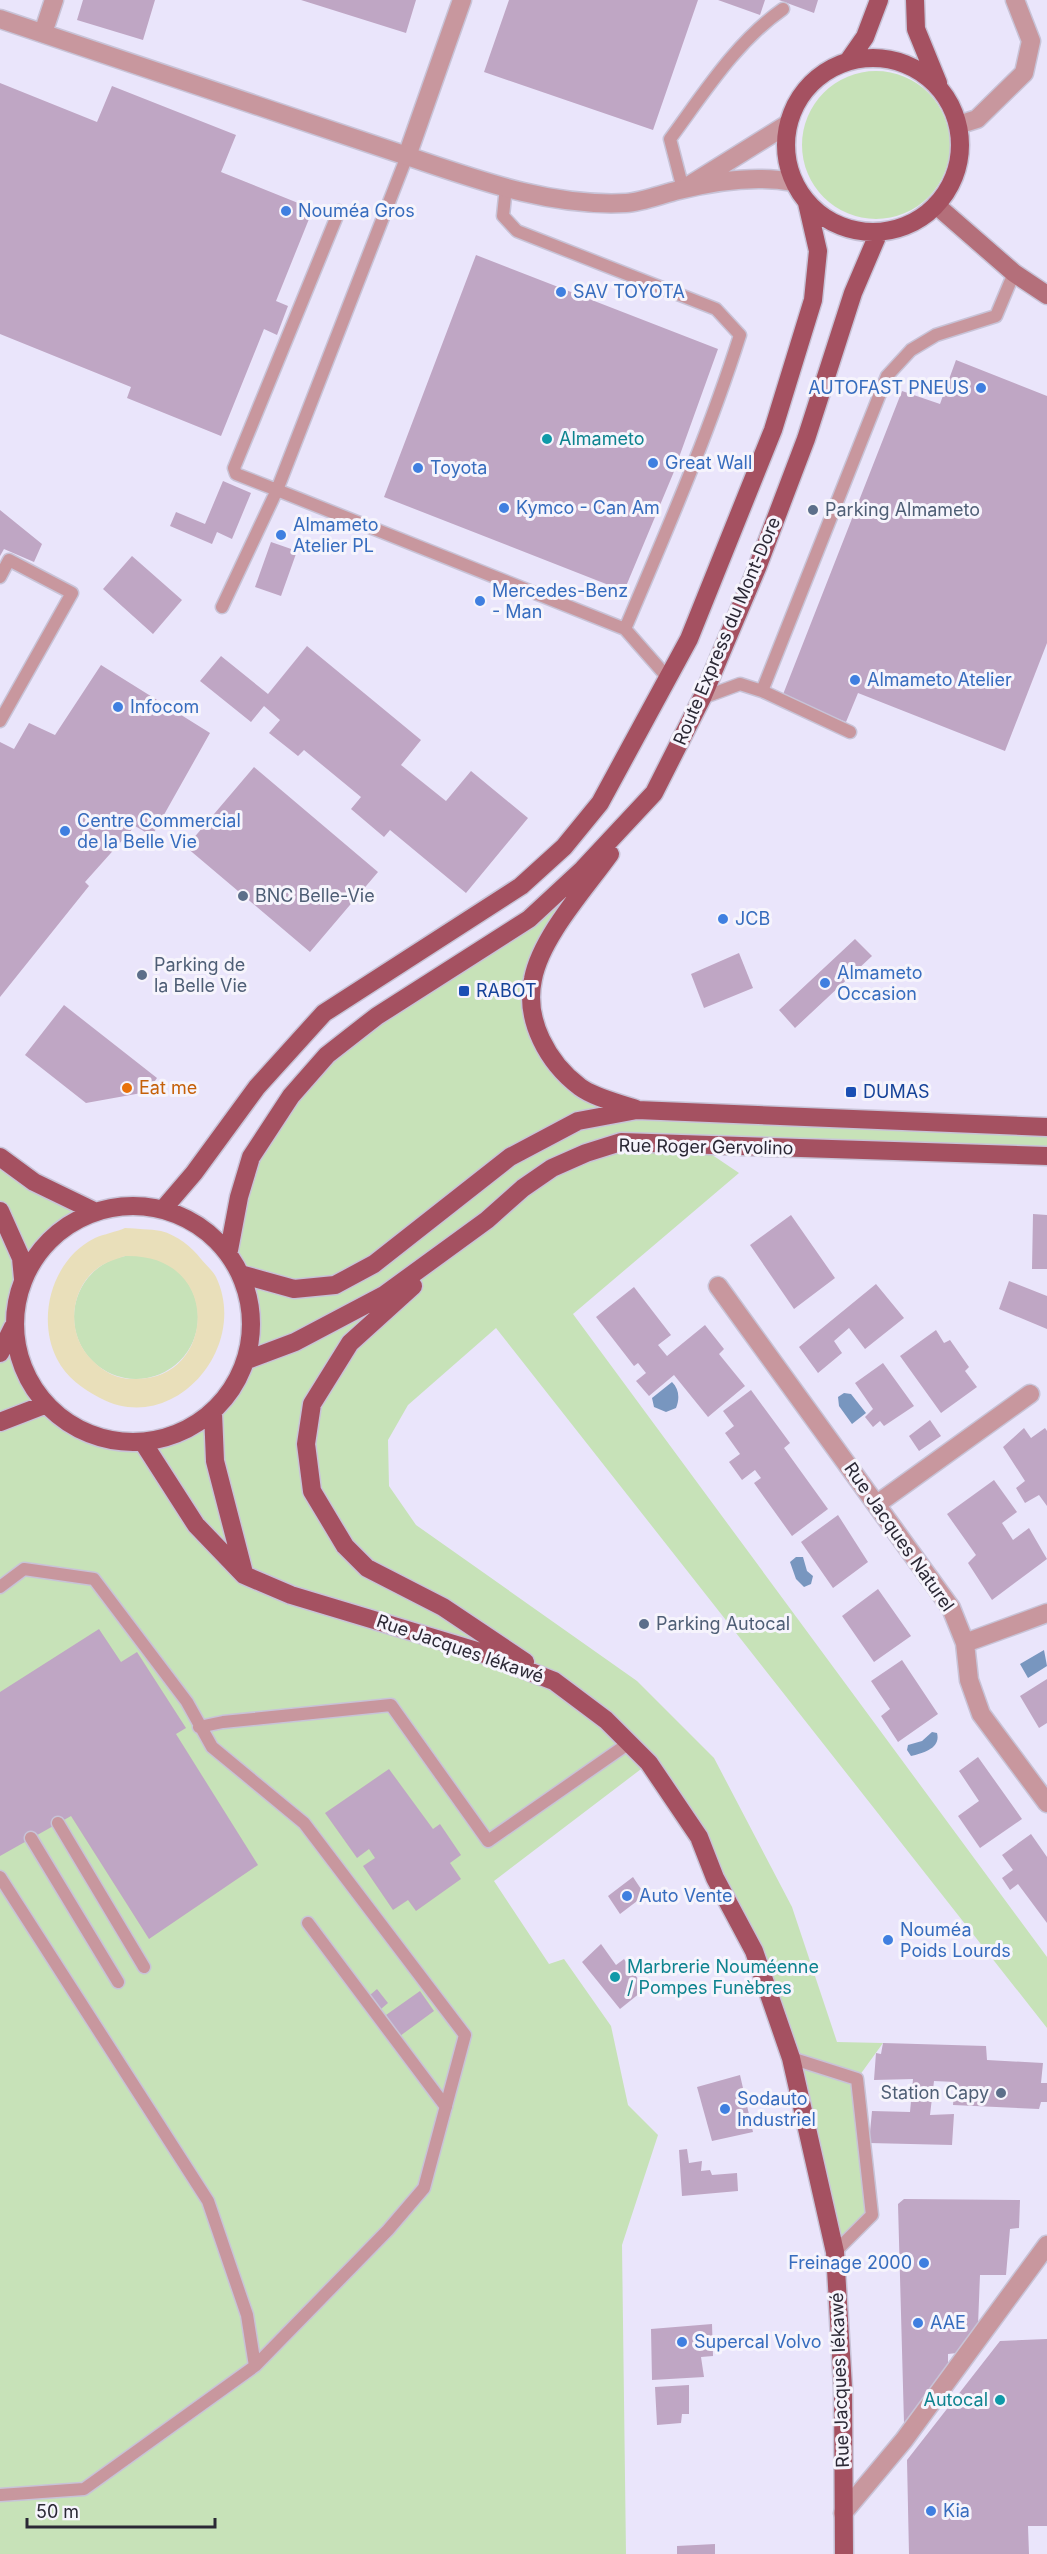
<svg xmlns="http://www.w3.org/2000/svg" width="1047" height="2554" font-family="Inter,sans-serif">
  <rect width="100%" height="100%" fill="#eae5fb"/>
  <!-- green -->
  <path fill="#c7e2b8" d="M802 145a74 74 0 1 1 148 0a74 74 0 1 1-148 0Z
    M584 869 532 979 554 1064 638 1110 1047 1127V1156L699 1146 739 1173 573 1314 1047 1957V2028L496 1328 408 1405 388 1440 389 1486 416 1525 637 1681 714 1758 792 1907 837 2042 883 2043 857 2079 872 2215 835 2252 754 1951 649 1763 494 1881 549 1964 564 1959 611 2026 628 2105 658 2135 622 2245 626 2554H0V1157L83 1216 62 1228 34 1258 23 1279 15 1308V1344L29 1383 44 1405 62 1421 90 1436 144 1444 179 1435 213 1413 231 1393 247 1360 252 1316 240 1274 229 1250 251 1157 327 1055 476 951Z
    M74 1317a62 62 0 1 1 124 0a62 62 0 1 1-124 0Z"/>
  <!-- sand -->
  <path fill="#e9dfba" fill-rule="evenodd" d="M125 1228C137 1229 150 1229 161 1231 177 1235 192 1247 201 1259 206 1265 213 1271 216 1277 250 1348 173 1437 100 1398 83 1389 66 1377 57 1359 36 1318 52 1259 95 1238 104 1234 116 1232 125 1228ZM125 1256C225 1253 216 1383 133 1379 117 1379 104 1372 93 1361 69 1339 68 1299 90 1275 99 1265 112 1260 125 1256Z"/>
  <!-- water -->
  <path fill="#7896bf" d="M672 1382C679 1389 680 1398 676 1408L666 1412 654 1407 652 1398Z
    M844 1393 851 1394 866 1413 852 1424 839 1406 838 1397Z
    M796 1557H803L807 1571 813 1576 811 1584 804 1587 796 1579 790 1562Z
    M1044 1650 1047 1666 1028 1678 1020 1664Z
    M932 1732 937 1733C941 1748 924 1753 911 1756L907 1750 908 1745 922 1741Z"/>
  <!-- building -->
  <path fill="#bfa6c4" d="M83 0H155L143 40 77 20Z
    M301 0H416L406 33Z
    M509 0H698L653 130 484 72Z
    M718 0H765L760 15Z
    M779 0H818L814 13Z
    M0 83 97 122 112 86 236 135 221 172 313 209 276 301 288 306 277 335 264 329 221 436 127 398 131 387 0 334Z
    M476 255 718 349 673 474 624 591 384 497Z
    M956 360 1047 396V643L1005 751 858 693 846 722 782 697 902 391 940 404Z
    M223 481 251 493 232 539 217 532 212 544 170 526 176 512 205 524Z
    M0 510 42 544 34 562 4 549 0 556Z
    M271 542 297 551 281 596 255 587Z
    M132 556 182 600 153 634 103 589Z
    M307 646 421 740 401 765 446 801 471 771 528 818 466 893 390 830 384 837 351 809 361 797 304 750 298 756 269 733 280 720 264 706 251 722 200 681 221 656 268 694Z
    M101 665 210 733 152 836 135 826 85 882 89 886 0 997V742L14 749 29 723 55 735Z
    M254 767 378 872 310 952 186 847Z
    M855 939 872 956 795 1028 779 1010Z
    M739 953 753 988 704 1008 691 974Z
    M64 1005 157 1078 147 1092 86 1103 25 1055Z
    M1033 1214 1047 1215V1269H1032Z
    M791 1215 835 1278 794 1309 750 1245Z
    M1009 1281 1047 1296V1329L999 1309Z
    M876 1284 904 1318 865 1349 849 1328 834 1341 842 1353 818 1373 799 1347Z
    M634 1287 671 1335 658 1345 667 1356 705 1325 724 1349 719 1354 745 1386 708 1417 674 1375 649 1396 636 1381 646 1373 638 1363 634 1366 596 1317Z
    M936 1330 944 1343 950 1340 969 1367 965 1371 977 1387 941 1413 900 1356Z
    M883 1363 914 1406 884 1426 880 1421 873 1427 865 1417 873 1409 855 1383Z
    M751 1390 790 1443 784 1448 828 1509 792 1536 754 1483 761 1478 755 1470 742 1480 729 1462 740 1454 725 1433 734 1426 723 1411Z
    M930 1420 941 1436 919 1451 909 1436Z
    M1024 1428 1031 1438 1045 1428 1047 1431V1506L1039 1495 1025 1503 1016 1488 1025 1481 1003 1447Z
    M994 1480 1017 1512 1002 1523 1013 1540 1029 1528 1047 1559 992 1600 968 1563 976 1555 947 1514Z
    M838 1515 868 1562 833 1588 801 1542Z
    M878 1589 911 1636 874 1662 842 1616Z
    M99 1629 121 1662 137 1652 186 1728 176 1734 258 1865 149 1939 71 1816 0 1856V1692Z
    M902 1660 938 1714 898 1742 881 1716 890 1709 871 1681Z
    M1047 1679V1723L1039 1728 1020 1696Z
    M978 1757 1022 1819 980 1848 958 1816 979 1801 959 1771Z
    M389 1769 433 1829 440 1824 461 1855 450 1863 461 1879 416 1911 408 1900 393 1910 363 1866 375 1858 369 1849 357 1858 325 1813Z
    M1031 1834 1047 1857V1923L1018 1884 1010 1890 1002 1878 1013 1870 1002 1855Z
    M633 1877 645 1895 620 1914 608 1896Z
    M601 1944 616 1965 624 1959 645 1989 620 2009 582 1962Z
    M377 1989 388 2003 381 2009 370 1995Z
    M420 1991 434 2011 400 2036 386 2015Z
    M883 2043 986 2046 987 2060 1043 2063 1041 2083H1047V2102H1041L1039 2109 953 2105 955 2082 934 2081 930 2115 954 2114 952 2145 869 2143 872 2111 910 2112 913 2079 874 2080 876 2053 881 2054Z
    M740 2075 753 2132 712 2141 697 2087Z
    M687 2149 689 2163 702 2161 701 2171 710 2170 712 2175 737 2173 738 2191 682 2196 679 2150Z
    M904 2199 1020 2200 1019 2228 1010 2229 1006 2275H980L978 2325 957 2353 948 2354V2365L904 2423 898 2204Z
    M712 2324 713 2356 701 2357 704 2377 652 2380 651 2329Z
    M1047 2339V2526H1028L1029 2554H909L907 2460 1000 2341Z
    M689 2385V2414H682L681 2423 657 2425 655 2387Z
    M715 2544V2554H677V2546Z"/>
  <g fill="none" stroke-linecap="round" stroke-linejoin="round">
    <!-- lane casing -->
    <g stroke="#c8c3d7" stroke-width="15">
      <path id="lane" d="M407 156 277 490 625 629 668 678
        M506 187 503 216 517 231 716 309 740 335C708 436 666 532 625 629
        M683 189 670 139C704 93 736 42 783 9
        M0 577 9 560 72 593 0 721
        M222 607 277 490 236 474 234 468 339 211
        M762 691 850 732
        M702 698 740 684 762 691 887 376 911 350 936 335 996 316 1014 273
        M0 1587 24 1569 94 1579 187 1702 212 1747 304 1823 465 2035 424 2188 388 2230 255 2366 84 2489 0 2495
        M199 1727 223 1722 391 1705 488 1841 629 1743
        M58 1823 144 1967
        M31 1838 118 1982
        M0 1877 208 2201 247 2315 255 2366
        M308 1923 446 2107
        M791 2058 857 2079 872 2215 835 2252"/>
    </g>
    <!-- street casing -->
    <g stroke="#c8c3d7" stroke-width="21">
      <path id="street" d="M462 0 407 156C478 180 550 207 626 203 643 202 662 194 679 190 715 181 757 175 793 182
        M0 19 407 156
        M43 33 54 0
        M958 125 977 119 1024 73 1031 41 1015 0
        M690 185 788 124
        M718 1286 951 1608 965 1643 969 1680 981 1714 1047 1803
        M877 1504 1030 1394
        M965 1643 1047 1613
        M843 2513 904 2440 1047 2245"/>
    </g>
    <!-- secondary casing -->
    <g stroke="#c8c3d7" stroke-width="21">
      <path id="secondary" d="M936 205 1014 273 1047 295"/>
    </g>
    <!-- primary casing -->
    <g stroke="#c8c3d7" stroke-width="21">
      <path id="primary" d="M915 0 916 29 938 83
        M786 145a87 87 0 1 1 174 0a87 87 0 1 1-174 0Z
        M849 60 865 37 879 0
        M610 854C585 889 541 937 533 979 524 1020 548 1063 580 1087 595 1098 619 1103 636 1109
        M0 1157 34 1182 96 1212
        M15 1324a118 118 0 1 1 236 0a118 118 0 1 1-236 0Z
        M164 1208 194 1173 257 1087 324 1013 521 886 564 847 600 803 689 639 773 430 813 300 818 251 807 203
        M0 1211 21 1258 23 1279
        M229 1250 239 1197 251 1157 291 1096 327 1055 377 1016 529 919 583 869 654 793 702 698 757 568 806 439 853 293 879 232
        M240 1274 294 1289 335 1285 374 1264 510 1157 578 1121 637 1110 1047 1127
        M413 1286 350 1343 312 1404 306 1444 312 1491 345 1546 367 1568 443 1607 525 1662
        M0 1353 13 1327
        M247 1360 295 1342 384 1295 487 1220 523 1188 552 1168 586 1153 621 1142 1047 1156
        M213 1413 215 1461 244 1573
        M0 1422 44 1405
        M144 1444 196 1525 244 1575 291 1595 477 1651 554 1681 606 1720 649 1763 699 1837 715 1878 754 1951 791 2058 835 2252 843 2388 844 2554"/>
    </g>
    <!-- lane -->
    <use href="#lane" stroke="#c8979e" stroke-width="12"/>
    <!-- street -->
    <use href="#street" stroke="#c8979e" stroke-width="18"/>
    <!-- secondary -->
    <use href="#secondary" stroke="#b46f7a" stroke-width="18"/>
    <!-- primary -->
    <use href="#primary" stroke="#a55161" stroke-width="18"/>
  </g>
  <!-- markers -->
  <g fill="#3f7fe0" stroke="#f6f4fc" stroke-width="2">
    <circle cx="286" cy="211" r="6"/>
    <circle cx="561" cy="292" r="6"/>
    <circle cx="981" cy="388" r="6"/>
    <circle cx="653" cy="463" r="6"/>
    <circle cx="418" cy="468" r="6"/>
    <circle cx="504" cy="508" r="6"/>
    <circle cx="281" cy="535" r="6"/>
    <circle cx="480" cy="601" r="6"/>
    <circle cx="855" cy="680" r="6"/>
    <circle cx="118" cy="707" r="6"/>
    <circle cx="65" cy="831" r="6"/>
    <circle cx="723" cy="919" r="6"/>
    <circle cx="825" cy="983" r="6"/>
    <circle cx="627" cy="1896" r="6"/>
    <circle cx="888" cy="1940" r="6"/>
    <circle cx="725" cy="2109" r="6"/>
    <circle cx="924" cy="2263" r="6"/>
    <circle cx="918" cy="2323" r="6"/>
    <circle cx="682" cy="2342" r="6"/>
    <circle cx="931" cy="2511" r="6"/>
  </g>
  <g fill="#0f9aa8" stroke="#f6f4fc" stroke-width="2">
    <circle cx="547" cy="439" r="6"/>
    <circle cx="615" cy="1977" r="6"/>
    <circle cx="1000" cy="2400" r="6"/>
  </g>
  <g fill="#5c6f8a" stroke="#f6f4fc" stroke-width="2">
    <circle cx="813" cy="510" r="6"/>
    <circle cx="243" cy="896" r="6"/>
    <circle cx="142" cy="975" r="6"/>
    <circle cx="644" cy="1624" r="6"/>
    <circle cx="1001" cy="2093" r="6"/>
  </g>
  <g fill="#1a4fb4" stroke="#f6f4fc" stroke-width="2">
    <rect x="458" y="985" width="12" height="12" rx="3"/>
    <rect x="845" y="1086" width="12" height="12" rx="3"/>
  </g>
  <circle fill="#e8710a" stroke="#f6f4fc" stroke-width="2" cx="127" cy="1088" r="6"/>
  <g text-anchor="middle" stroke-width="6" stroke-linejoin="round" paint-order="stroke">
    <!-- shop labels -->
    <g font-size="18" fill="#366cbe" stroke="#f6f4fc" text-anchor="start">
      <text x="298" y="217">Nouméa Gros</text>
      <text x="573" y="298">SAV TOYOTA</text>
      <text x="969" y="394" text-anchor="end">AUTOFAST PNEUS</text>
      <text x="665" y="469">Great Wall</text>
      <text x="430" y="474">Toyota</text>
      <text x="516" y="514">Kymco - Can Am</text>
      <text x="293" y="531">Almameto<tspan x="293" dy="21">Atelier PL</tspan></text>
      <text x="492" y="597">Mercedes-Benz<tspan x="492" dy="21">- Man</tspan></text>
      <text x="867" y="686">Almameto Atelier</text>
      <text x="130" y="713">Infocom</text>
      <text x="77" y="827">Centre Commercial<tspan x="77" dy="21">de la Belle Vie</tspan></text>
      <text x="735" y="925">JCB</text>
      <text x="837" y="979">Almameto<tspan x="837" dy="21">Occasion</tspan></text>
      <text x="639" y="1902">Auto Vente</text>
      <text x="900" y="1936">Nouméa<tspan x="900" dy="21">Poids Lourds</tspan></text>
      <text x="737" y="2105">Sodauto<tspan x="737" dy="21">Industriel</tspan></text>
      <text x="912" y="2269" text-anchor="end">Freinage 2000</text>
      <text x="930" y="2329">AAE</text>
      <text x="694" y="2348">Supercal Volvo</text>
      <text x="943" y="2517">Kia</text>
    </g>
    <!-- culture labels -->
    <g font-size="18" fill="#0d838f" stroke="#f6f4fc" text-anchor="start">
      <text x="559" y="445">Almameto</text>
      <text x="627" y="1973">Marbrerie Nouméenne<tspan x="627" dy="21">/ Pompes Funèbres</tspan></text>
      <text x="988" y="2406" text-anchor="end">Autocal</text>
    </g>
    <!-- service labels -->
    <g font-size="18" fill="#4e5e75" stroke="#f6f4fc" text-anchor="start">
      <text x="825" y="516">Parking Almameto</text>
      <text x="255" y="902">BNC Belle-Vie</text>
      <text x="154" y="971">Parking de<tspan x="154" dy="21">la Belle Vie</tspan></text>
      <text x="656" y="1630">Parking Autocal</text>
      <text x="989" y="2099" text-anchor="end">Station Capy</text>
    </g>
    <!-- street labels -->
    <g font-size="18" fill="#2b2835" stroke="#f6f4fc">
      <text transform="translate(727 631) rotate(-67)" y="6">Route Express du Mont-Dore</text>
      <text transform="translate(706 1147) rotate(1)" y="6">Rue Roger Gervolino</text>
      <text transform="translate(899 1537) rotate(55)" y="6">Rue Jacques Naturel</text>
      <text transform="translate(460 1649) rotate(19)" y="6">Rue Jacques Iékawé</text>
      <text transform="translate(840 2380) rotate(-92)" y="6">Rue Jacques Iékawé</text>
    </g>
    <!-- transit labels -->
    <g font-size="18" fill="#164399" stroke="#f6f4fc" text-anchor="start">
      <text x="476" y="997">RABOT</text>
      <text x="863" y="1098">DUMAS</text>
    </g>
    <!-- food labels -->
    <g font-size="18" fill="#c56008" stroke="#f6f4fc" text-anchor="start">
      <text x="139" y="1094">Eat me</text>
    </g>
  </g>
  <!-- scale -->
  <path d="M27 2518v9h188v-9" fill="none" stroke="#2b2835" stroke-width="3"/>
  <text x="36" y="2518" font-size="18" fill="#2b2835" stroke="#f6f4fc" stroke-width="4.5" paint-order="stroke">50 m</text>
</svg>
